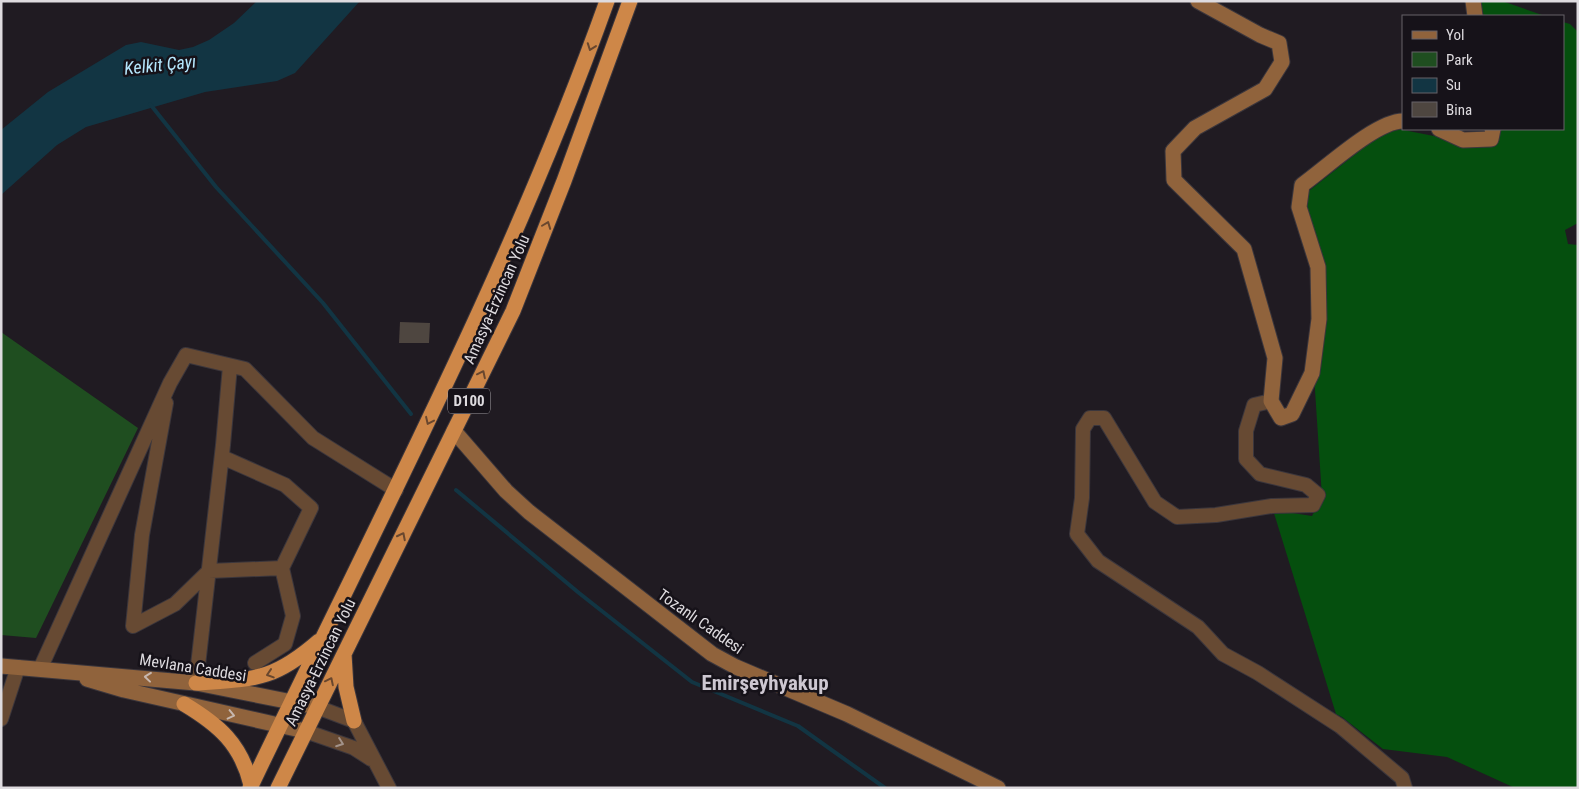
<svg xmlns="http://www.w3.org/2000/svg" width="1579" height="789" font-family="'Roboto Condensed',sans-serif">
  <rect width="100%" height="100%" fill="#201b22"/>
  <!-- green -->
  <path fill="#1f4e20" d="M1 332 138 428 36 638 1 635Z"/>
  <!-- forest -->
  <path fill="#054f0e" d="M1479 1H1502L1545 16H1484Z
    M1563 22 1570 24 1578 32V223L1565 230 1568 244 1578 245V788H1515L1447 757 1383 749 1342 717 1336 714 1273 510 1312 516 1322 497 1314 375 1321 269 1301 219 1305 194 1372 141 1393 128 1485 146 1498 129H1563Z"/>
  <!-- water -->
  <path fill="#123543" d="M257 1H360L295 73 277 81 205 92 86 127 57 145 1 195V130L48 92 126 45 141 42 179 50 193 47 209 40 234 23Z"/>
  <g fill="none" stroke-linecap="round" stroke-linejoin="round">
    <!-- stream -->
    <path stroke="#123543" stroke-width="4" d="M150 104 216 187 323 303 411 414
      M456 490 579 593 692 682 798 726 885 788"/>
  </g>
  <!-- building -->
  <path fill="#4e4640" d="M400 322 430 323 429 343H399Z"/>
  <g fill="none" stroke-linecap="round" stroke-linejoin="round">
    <!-- street casing -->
    <g stroke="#3b363c" stroke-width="16">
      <path id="street" d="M1271 401 1254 405 1246 431V459L1260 474 1306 485 1318 495 1313 505 1272 506 1216 515 1177 517 1155 502 1104 418H1090L1083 429 1082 498 1077 534 1098 561 1198 627 1223 654 1258 673 1340 726 1402 778 1405 788
        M133 626 175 604 209 571 282 568 311 508 285 485 222 457
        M133 626 142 535 166 403
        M255 663 285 644 293 616 282 568
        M40 669 170 383 186 355 245 369 313 438 396 490
        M196 683 223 445 230 366
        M317 707 354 721 389 788
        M1 719 18 667
        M305 731 354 748 371 759"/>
    </g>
    <!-- secondary casing -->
    <g stroke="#3b363c" stroke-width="17">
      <path id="secondary" d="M1198 1 1260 35 1279 43 1282 62 1265 89 1195 128 1173 151 1174 180 1244 249 1275 358 1271 401 1281 418 1292 414 1312 373 1319 319 1318 267 1299 207 1302 185C1326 168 1376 121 1403 121
        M1473 1 1475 16
        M1439 129 1463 140 1491 139 1493 129
        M454 431 506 491 529 512 712 654 736 667 847 714 998 788
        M1 666 196 683 317 707
        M87 679 124 690 305 731"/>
    </g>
    <!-- highway casing -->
    <g stroke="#3b363c" stroke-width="17">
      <path id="highway" d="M344 654 346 687 354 721
        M196 683C255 679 273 681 319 641
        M184 704C219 725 241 744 251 785
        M250 788C374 528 510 273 607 1
        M278 788 513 311 564 181 630 1"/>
    </g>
    <!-- street -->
    <use href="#street" stroke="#674a33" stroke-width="14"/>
    <!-- secondary -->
    <use href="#secondary" stroke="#90633c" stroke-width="15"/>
    <!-- highway -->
    <use href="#highway" stroke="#ce8748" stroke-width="15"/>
  </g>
  <!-- one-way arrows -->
  <defs><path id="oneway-chevron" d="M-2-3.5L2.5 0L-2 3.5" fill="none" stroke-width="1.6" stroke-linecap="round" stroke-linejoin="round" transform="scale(1.25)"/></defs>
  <g stroke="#69472e">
    <use href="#oneway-chevron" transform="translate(591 47) rotate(110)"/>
    <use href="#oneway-chevron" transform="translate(547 225) rotate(-69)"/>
    <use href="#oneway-chevron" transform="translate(482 374) rotate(-64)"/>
    <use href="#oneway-chevron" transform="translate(429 421) rotate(115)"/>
    <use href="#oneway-chevron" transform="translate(402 536) rotate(-63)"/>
    <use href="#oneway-chevron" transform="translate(270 674) rotate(162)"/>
    <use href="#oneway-chevron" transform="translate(330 681) rotate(-64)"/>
  </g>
  <g stroke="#c7b7ae">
    <use href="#oneway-chevron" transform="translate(148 677) rotate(-174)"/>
    <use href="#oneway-chevron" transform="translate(231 715) rotate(13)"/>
  </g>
  <use stroke="#a29289" href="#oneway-chevron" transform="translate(340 743) rotate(20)"/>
  <g text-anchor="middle" stroke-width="5" stroke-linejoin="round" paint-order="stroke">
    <!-- shield labels -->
    <rect fill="#161219" stroke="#a29fa4" stroke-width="1" x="448" y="388.5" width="42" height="25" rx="4"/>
    <g font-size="15" font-weight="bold" fill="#dedbdf">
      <text x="469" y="406">D100</text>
    </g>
    <!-- street labels -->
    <g font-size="16" fill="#dedbdf" stroke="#161219">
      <text transform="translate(496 299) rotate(-66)" y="6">Amasya-Erzincan Yolu</text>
      <text transform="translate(701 621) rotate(35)" y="6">Tozanlı Caddesi</text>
      <text transform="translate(320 662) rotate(-64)" y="6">Amasya-Erzincan Yolu</text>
      <text transform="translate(193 667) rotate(9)" y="6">Mevlana Caddesi</text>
    </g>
    <!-- water labels -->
    <g font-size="18" font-style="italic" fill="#b5e7fd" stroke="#161219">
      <text transform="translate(160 65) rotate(-6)" y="6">Kelkit Çayı</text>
    </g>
    <!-- district labels -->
    <g font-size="21" font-weight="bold" fill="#cdc7d1" stroke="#161219">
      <text x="765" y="690">Emirşeyhyakup</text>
    </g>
  </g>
  <!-- border -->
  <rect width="1579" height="789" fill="none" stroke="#dedbdf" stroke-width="5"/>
  <!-- legend -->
  <rect x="1402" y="15" width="162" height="115" fill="#161219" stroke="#666268"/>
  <rect x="1412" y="31" width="25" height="8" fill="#90633c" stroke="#666268"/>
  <text x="1446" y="40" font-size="15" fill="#dedbdf">Yol</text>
  <rect x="1412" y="52" width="25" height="15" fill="#1f4e20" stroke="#666268"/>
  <text x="1446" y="65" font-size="15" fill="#dedbdf">Park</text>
  <rect x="1412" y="78" width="25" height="15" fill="#123543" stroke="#666268"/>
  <text x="1446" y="90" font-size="15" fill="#dedbdf">Su</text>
  <rect x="1412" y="102" width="25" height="15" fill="#4e4640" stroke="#666268"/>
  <text x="1446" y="115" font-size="15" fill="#dedbdf">Bina</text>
</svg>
